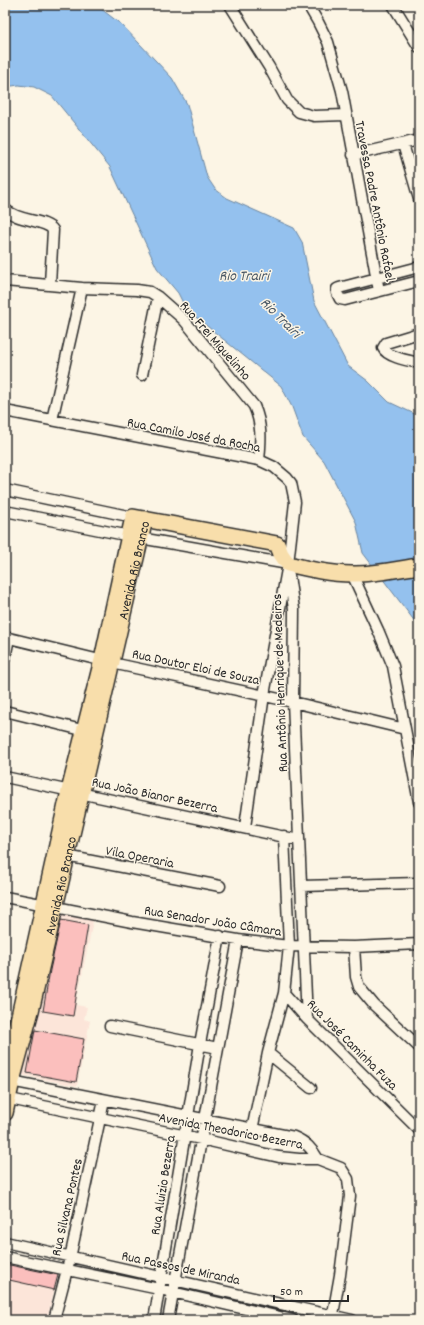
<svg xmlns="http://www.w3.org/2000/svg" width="424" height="1325" font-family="Dekko,sans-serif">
  <rect width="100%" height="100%" fill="#fcf5e5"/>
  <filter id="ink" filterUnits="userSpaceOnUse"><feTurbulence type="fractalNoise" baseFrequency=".025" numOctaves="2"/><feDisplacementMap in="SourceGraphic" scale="8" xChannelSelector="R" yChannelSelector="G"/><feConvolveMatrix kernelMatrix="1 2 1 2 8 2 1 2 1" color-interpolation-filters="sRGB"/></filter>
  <g filter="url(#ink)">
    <!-- built -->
    <path fill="#fce5d9" d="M55 913 93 921 76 1005 87 1007 84 1019 90 1021 77 1086 22 1075Z
      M5 1262 58 1274 47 1320H5Z"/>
    <!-- water -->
    <path fill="#94c1ee" stroke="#6a85a0" d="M5 5H96L122 25 172 78 187 104 207 177 215 189 227 198 294 228 302 242 314 301 348 366 368 381 389 402 419 416V627L363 553 356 522 324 461 303 437 292 407 281 386 186 309 178 293 157 268 110 167 52 96 34 87 19 85 5 87Z"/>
    <!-- building -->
    <path fill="#fbbfbd" stroke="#2b2b2b" d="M61 920 88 925 73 1016 43 1011 50 970Z
      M35 1030 84 1039 76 1082 27 1073Z
      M5 1264 58 1275 54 1290 5 1279Z"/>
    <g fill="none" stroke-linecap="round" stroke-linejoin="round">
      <!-- street casing -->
      <g stroke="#2b2b2b" stroke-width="13">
        <path id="street" d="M230 5 269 67 287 100 299 112 314 116 346 115
          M308 5 318 22 328 42 342 91 379 291
          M393 5 419 47
          M403 144 419 199
          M353 155 419 140
          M5 209C18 222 46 219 53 230L50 284
          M419 267 339 288 337 289V293L340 299 345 300 419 281
          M5 281 82 288 137 290 150 292 158 297 184 320 254 406C262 424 261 440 259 460
          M419 333 386 343 383 348C387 357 410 361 419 363
          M142 375 158 297
          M5 411 259 460 274 467 287 478 291 483 295 502 288 564 264 695 245 827
          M52 420 82 288
          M5 490 133 517
          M5 511 140 538 288 564
          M352 574 378 630 393 666 419 802
          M289 576 294 609 293 702 307 1019
          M5 637 112 663 293 702 405 729
          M5 658 9 638
          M5 711 90 732
          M5 777 299 840
          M61 855 220 886
          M301 886 419 883
          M5 897 132 922 238 940 289 946 354 947 419 944
          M354 947 356 977 359 987 374 1005 419 1047
          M284 993 307 1019 419 1130
          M110 1026 218 1048
          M268 1053 311 1088
          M6 1080 294 1137C306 1142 312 1149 318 1159
          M5 1098 201 1139 279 1157 299 1159H318L341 1168 348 1179 350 1196 340 1275 332 1320
          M252 1130 268 1053 284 993 289 946 284 836
          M5 1242 352 1320
          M5 1257 159 1289 293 1320
          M54 1320 70 1258 104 1100
          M154 1320 200 1044 220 936
          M168 1320 238 940"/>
      </g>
      <!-- primary casing -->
      <g stroke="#2b2b2b" stroke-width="18">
        <g id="primary">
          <path d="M5 1068 19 1016 69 791 102 660 133 517 277 544 281 554 288 564C309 569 330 574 352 574 374 575 397 569 419 566"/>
          <path id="s1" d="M5 1113 12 1081 31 1011 145 519"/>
        </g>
      </g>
      <!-- street -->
      <use href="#street" stroke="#fcf5e5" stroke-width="10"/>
      <!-- primary -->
      <use href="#primary" stroke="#f8deab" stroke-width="15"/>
    </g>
  </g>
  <g text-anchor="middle" stroke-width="3" stroke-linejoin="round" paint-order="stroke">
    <!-- street labels -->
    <g font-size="14" fill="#2b2b2b" stroke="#fcf5e5">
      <text transform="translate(376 201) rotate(79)" y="5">Travessa Padre Antônio Rafael</text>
      <text transform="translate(216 340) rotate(49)" y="5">Rua Frei Miguelinho</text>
      <text transform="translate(194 434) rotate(11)" y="5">Rua Camilo José da Rocha</text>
      <text dy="5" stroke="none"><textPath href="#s1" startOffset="558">Avenida Rio Branco</textPath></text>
      <text transform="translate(196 666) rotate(12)" y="5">Rua Doutor Eloi de Souza</text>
      <text transform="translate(279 683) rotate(-92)" y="5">Rua Antônio Henrique de Medeiros</text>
      <text transform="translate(155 794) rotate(12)" y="5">Rua João Bianor Bezerra</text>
      <text transform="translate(140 856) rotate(11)" y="5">Vila Operaria</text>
      <text dy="5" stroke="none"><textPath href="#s1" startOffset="234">Avenida Rio Branco</textPath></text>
      <text transform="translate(213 920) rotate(9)" y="5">Rua Senador João Câmara</text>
      <text transform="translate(353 1044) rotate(45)" y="5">Rua José Caminha Fuza</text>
      <text transform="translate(231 1130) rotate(11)" y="5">Avenida Theodorico Bezerra</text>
      <text transform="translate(162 1185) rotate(-81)" y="5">Rua Aluizio Bezerra</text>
      <text transform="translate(66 1207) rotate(-77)" y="5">Rua Silvana Pontes</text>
      <text transform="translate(181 1267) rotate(12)" y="5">Rua Passos de Miranda</text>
    </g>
    <!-- water labels -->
    <g font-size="15" font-style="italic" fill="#4a5866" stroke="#fcf5e5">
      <text x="244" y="280">Rio Trairi</text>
      <text transform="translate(281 317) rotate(45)" y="5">Rio Traíri</text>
    </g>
  </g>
  <!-- margin -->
  <rect width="424" height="1325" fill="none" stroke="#fcf5e5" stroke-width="20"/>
  <rect x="10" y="10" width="404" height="1305" fill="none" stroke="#2b2b2b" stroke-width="1.5" filter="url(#ink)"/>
  <!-- scale -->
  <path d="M274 1295v6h74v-6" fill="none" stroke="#2b2b2b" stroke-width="2"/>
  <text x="280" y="1295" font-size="12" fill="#2b2b2b" stroke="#fcf5e5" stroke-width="3" paint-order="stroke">50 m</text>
</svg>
